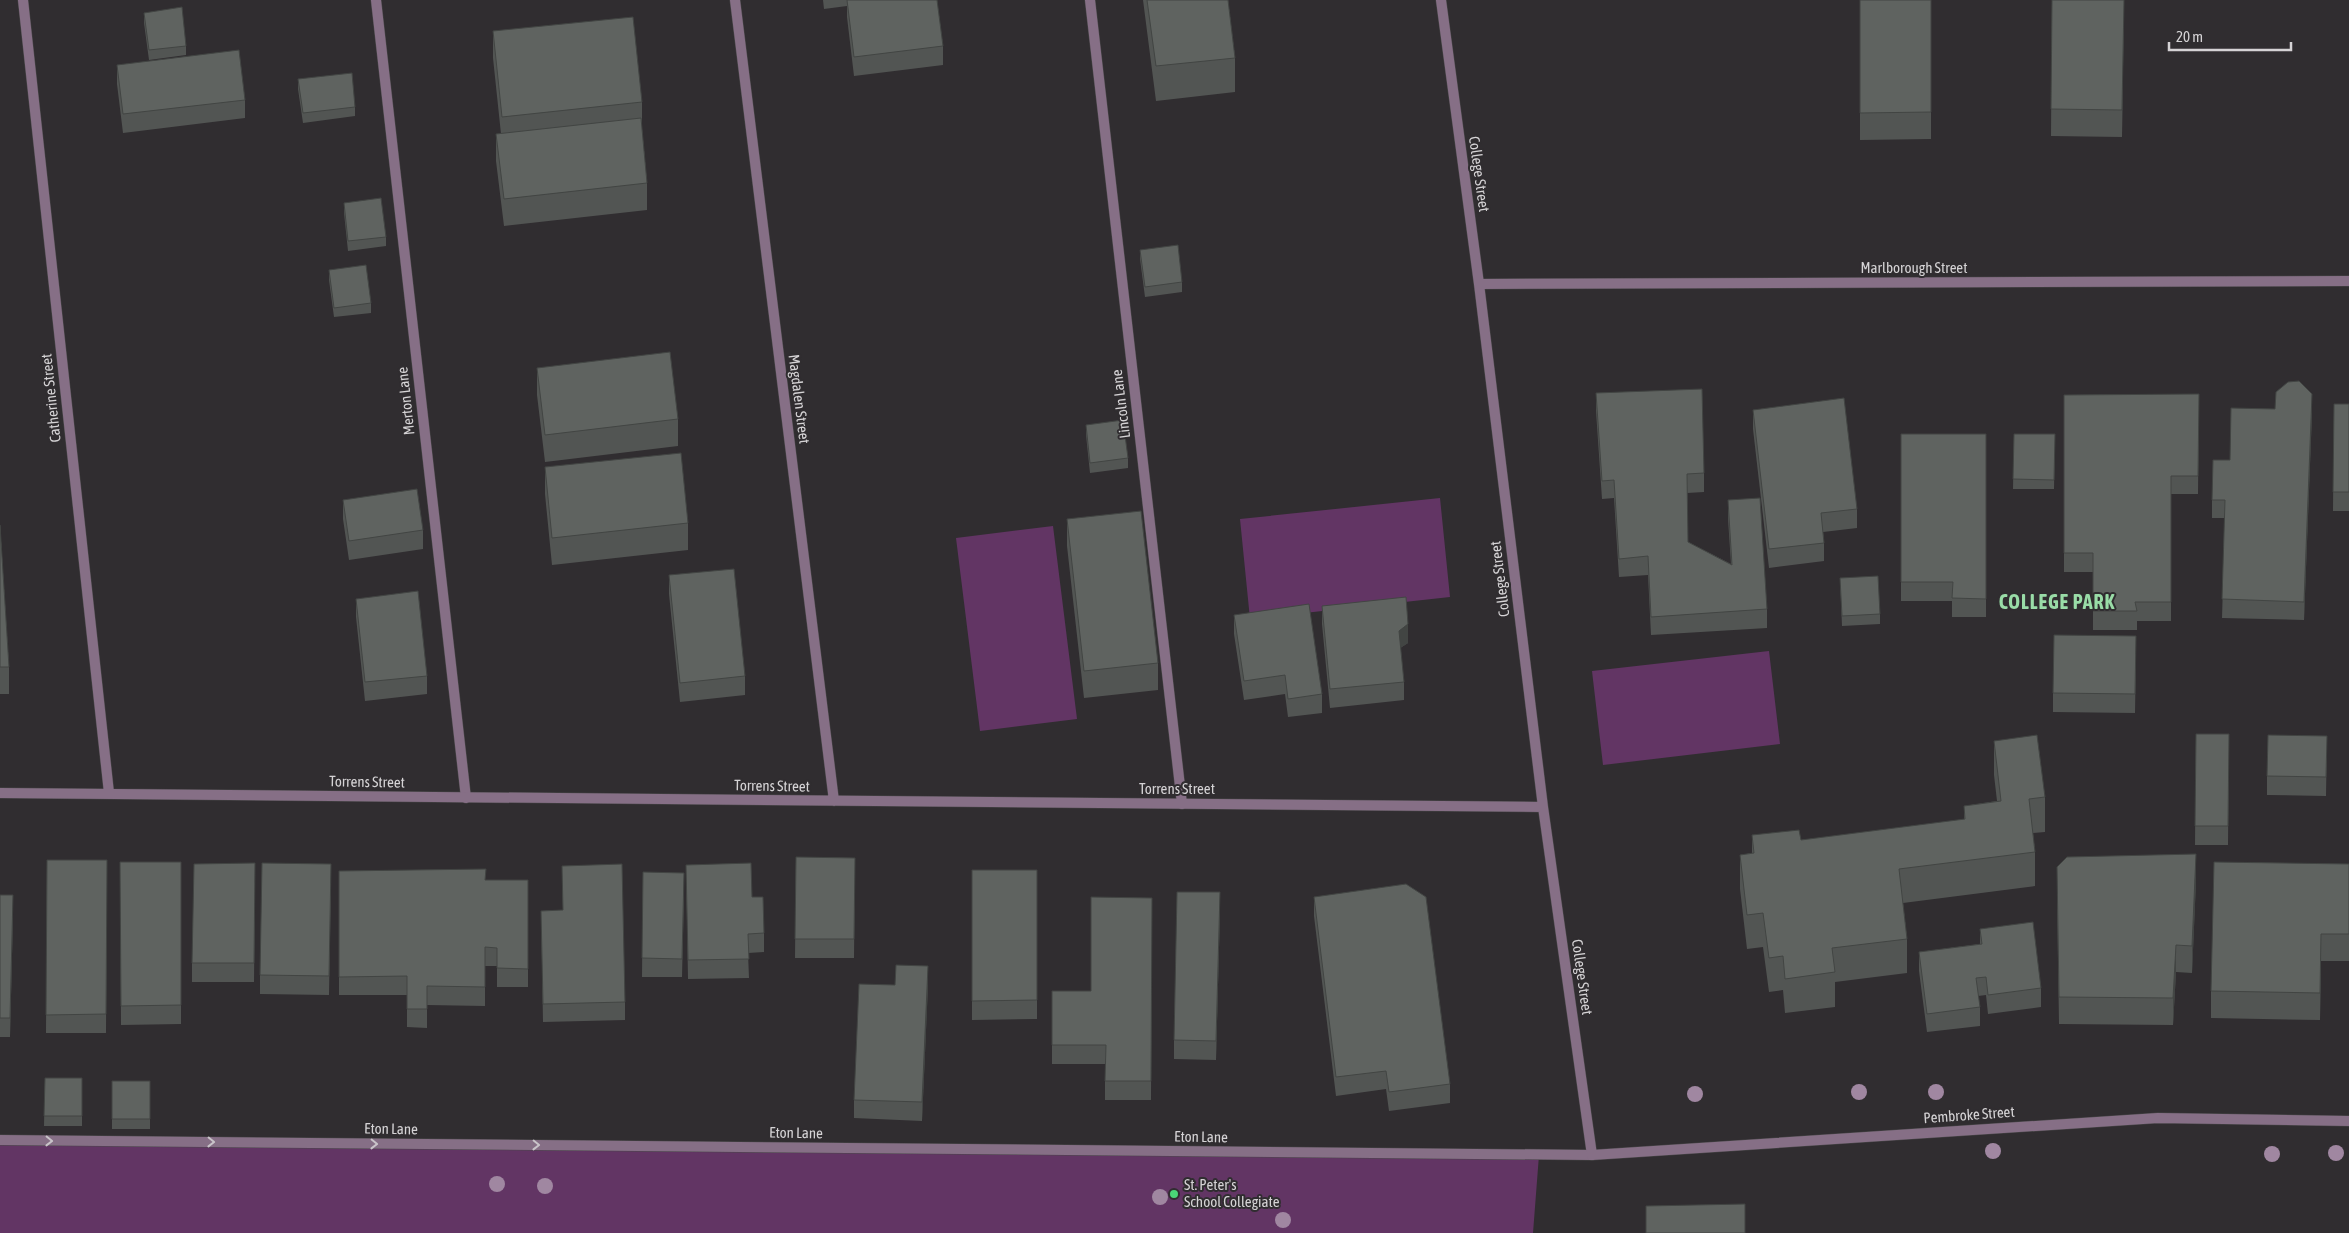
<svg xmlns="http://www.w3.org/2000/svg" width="2349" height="1233" font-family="'Asap Condensed',sans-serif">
  <rect width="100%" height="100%" fill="#302d30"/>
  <!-- green -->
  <path fill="#623564" d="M1440 498 1450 597 1250 619 1240 519Z
    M1053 526 1077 719 980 731 956 538Z
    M1769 651 1780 744 1603 765 1592 671Z
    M0 1140 1539 1155 1533 1233H0Z"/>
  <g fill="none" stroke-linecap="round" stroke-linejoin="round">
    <!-- lane casing -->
    <g stroke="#4a484a" stroke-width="11">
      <path id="lane" d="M376 0 466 798
        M1090 0 1182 804
        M0 1140 1592 1155"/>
    </g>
    <!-- street casing -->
    <g stroke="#4a484a" stroke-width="11">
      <path id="street" d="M23 0 109 793
        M735 0 834 801
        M1441 0 1479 284 1543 807 1592 1155 2158 1118 2349 1121
        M1479 284 2349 281
        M0 793 1543 807"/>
    </g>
    <!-- lane -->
    <use href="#lane" stroke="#866f86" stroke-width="10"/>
    <!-- street -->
    <use href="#street" stroke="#866f86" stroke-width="10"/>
  </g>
  <!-- trees -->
  <g fill="#a087a1">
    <circle cx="1859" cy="1092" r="8"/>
    <circle cx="1936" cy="1092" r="8"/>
    <circle cx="1695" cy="1094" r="8"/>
    <circle cx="1993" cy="1151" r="8"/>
    <circle cx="2336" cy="1153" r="8"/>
    <circle cx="2272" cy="1154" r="8"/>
    <circle cx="497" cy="1184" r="8"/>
    <circle cx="545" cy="1186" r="8"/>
    <circle cx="1160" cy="1197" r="8"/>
    <circle cx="1283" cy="1220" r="8"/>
  </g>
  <!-- wall -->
  <path fill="#525553" d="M823 0H937L943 46V65L854 76 847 17V6L824 9Z
    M1143 0H1228L1235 58V92L1156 101Z
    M1860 0H1931V139L1860 140Z
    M2052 0H2124L2122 137 2051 136Z
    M144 13 186 46V55L149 60 144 23Z
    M493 31 642 102V129L647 183V210L504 226 496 161V134H501L493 58Z
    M117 65 245 100V118L123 133 117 84Z
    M298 79 355 107V116L303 123 298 89Z
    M344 203 386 237V246L348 251 344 213Z
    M1140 250 1182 282V292L1145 297 1140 259Z
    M329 270 371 303V313L334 317 329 280Z
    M537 368 678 419V446L545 462 537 395Z
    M1596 393 1704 473V492L1687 493 1688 542 1731 564 1728 519V500L1767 609V628L1651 635 1648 575 1619 577 1614 498 1602 499 1596 411Z
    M2199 394 2198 494H2171V621H2137V630H2093V572H2064V395Z
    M2334 404H2349V511H2333Z
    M1753 410 1857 509V528L1823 532 1824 543V561L1769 568 1753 429Z
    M2312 413 2304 620 2222 618 2225 518H2212V500L2230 460Z
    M1086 425 1128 458V468L1090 473 1086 435Z
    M1901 434H1986V617H1952V601H1901Z
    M2014 434H2055L2054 489H2013Z
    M545 467 688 523V550L552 565 545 494Z
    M343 500 423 530V549L349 560 343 519Z
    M1067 519 1158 663V690L1084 698 1067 546Z
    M0 525 9 667V694H0Z
    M669 575 745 676V695L680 702 669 594Z
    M1840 578 1880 614V624L1842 626Z
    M356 599 427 676V694L365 701 356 617Z
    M1322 606 1408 643 1400 648 1404 682V700L1330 708 1322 624Z
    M1234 615 1322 694V713L1288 717 1285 694 1244 700 1234 634Z
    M2136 654 2135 713 2053 712V693Z
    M2196 734H2229L2228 845H2195Z
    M2327 736 2326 796 2267 795V776Z
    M1994 741 2045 797V832L2033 833 2035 852V886L1903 903 1907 939V973L1835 982V1007L1785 1013 1783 990 1769 992 1763 947 1747 949 1740 889V855L1752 853V835L1801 840 1964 820V806L1997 801 1994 775Z
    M796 857 855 858 854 958H795Z
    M47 860H107L106 1033H46Z
    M120 862H181V1024L121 1025Z
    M2349 864V961H2321L2320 1020 2211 1018V991Z
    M686 865 752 897 764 933V952L748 953 749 978 688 979Z
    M562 866 625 1002V1020L543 1022 541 911 563 910Z
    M972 870H1037V1019L972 1020Z
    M339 871 486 880H528V987H497V966H485V1006L427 1005V1028L407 1027V995H339Z
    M643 872 684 892 682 977H642Z
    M2196 881 2192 973 2176 972 2173 1025 2059 1024 2057 894Z
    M255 882 254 982H192V963Z
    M331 883 329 995 260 994V975Z
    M0 895 13 914 10 1037H0Z
    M1314 897 1450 1084V1103L1389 1111 1386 1089 1336 1096 1314 916Z
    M1152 898 1151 1100H1105V1064H1052V991H1091Z
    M1220 911 1216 1060 1174 1059V1040Z
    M1980 929 2041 988V1007L1988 1014 1986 995 1978 996 1980 1007V1026L1927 1032 1919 971V952L1980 944Z
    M895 985H928L922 1121 854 1118V1100Z
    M45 1078H82V1126H44Z
    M112 1081H150V1129H112Z"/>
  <!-- shaded-wall -->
  <path fill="#424543" d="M2124 0 2122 137V110Z
    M2312 394V413L2304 620V602Z
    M1408 624V643L1399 649V631Z
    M2196 854V881L2192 973V946Z
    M1220 892V911L1216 1060V1041Z
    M13 895V914L10 1037V1018Z
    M2321 934V961L2320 1020V993Z
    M2176 945V972L2173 1025V998Z
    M928 966V985L922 1121V1102Z"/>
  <!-- building -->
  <path fill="#5f6360" stroke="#424543" d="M847 0H937L943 46 854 57Z
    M1147 0H1228L1235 58 1156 66Z
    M1860 0H1931V112L1860 113Z
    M2052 0H2124L2122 110 2051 109Z
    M182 7 186 46 149 50 144 13Z
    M633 17 642 102 502 117 493 31Z
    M239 50 245 100 123 114 117 65Z
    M352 73 355 107 303 113 298 79Z
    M641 118 647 183 504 199 496 134Z
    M381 198 386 237 348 241 344 203Z
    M1178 245 1182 282 1145 287 1140 250Z
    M366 265 371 303 334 308 329 270Z
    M670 352 678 419 545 435 537 368Z
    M2299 381 2312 394 2304 602 2222 599 2225 500H2212L2213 460H2230L2231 408 2275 409 2276 392 2288 382Z
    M1702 389 1704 473 1687 474 1688 542 1732 565 1728 500 1760 498 1767 609 1651 617 1648 556 1619 559 1614 480 1602 481 1596 393Z
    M2199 394 2198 476H2171V602H2135L2137 611H2093V553H2064V395Z
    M1844 398 1857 509 1821 513 1824 543 1769 549 1753 410Z
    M2334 404H2349V492H2333Z
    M1123 420 1128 458 1090 463 1086 425Z
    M1901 434H1986V599L1952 598 1953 582H1901Z
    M2014 434H2055L2054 480 2013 479Z
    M681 453 688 523 552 538 545 467Z
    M417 489 423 530 349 541 343 500Z
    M1141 511 1158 663 1084 671 1067 519Z
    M0 525 9 667H0Z
    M734 569 745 676 680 683 669 575Z
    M1878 576 1880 614 1842 616 1840 578Z
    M418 591 427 676 365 682 356 599Z
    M1406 597 1408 624 1399 631 1404 682 1330 689 1322 606Z
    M1309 604 1322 694 1288 699 1285 675 1244 681 1234 615Z
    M2054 635 2136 636 2135 694 2053 693Z
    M2196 734H2229L2228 826H2195Z
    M2037 735 2045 797 2029 799 2035 852 1899 869 1907 939 1832 948 1835 972 1785 979 1783 956 1769 958 1763 913 1747 915 1740 855 1754 853 1752 835 1799 830 1801 840 1965 819 1964 806 2001 801 1994 741Z
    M2268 735 2327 736 2326 777 2267 776Z
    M2196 854 2192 946 2176 945 2173 998 2059 997 2057 867 2067 857Z
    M796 857 855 858 854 939H795Z
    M47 860H107L106 1014 46 1015Z
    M120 862H181V1005L121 1006Z
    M2214 862 2349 864V934H2321L2320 993 2211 991Z
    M255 863 254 963H192L194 864Z
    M262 863 331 864 329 976 260 975Z
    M751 863 752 897H763L764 933 748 934 749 959 688 960 686 865Z
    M622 864 625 1002 543 1004 541 911 563 910 562 866Z
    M486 869 485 880H528V969L497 968V948L485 947V987L427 986V1009H407V976L339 977V871Z
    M972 870H1037V1000L972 1001Z
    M643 872 684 873 682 959 642 958Z
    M1406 884 1426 897 1450 1084 1389 1092 1386 1071 1336 1077 1314 897Z
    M1177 892H1220L1216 1041 1174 1040Z
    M0 895H13L10 1018H0Z
    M1091 897 1152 898 1151 1081H1105L1106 1045H1052V991H1091Z
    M2033 922 2041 988 1988 995 1986 977 1976 978 1980 1007 1927 1014 1919 952 1982 944 1980 929Z
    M896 965 928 966 922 1102 854 1100 859 984 895 985Z
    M45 1078H82V1116H44Z
    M112 1081H150V1119H112Z
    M1745 1204V1233H1646V1206Z"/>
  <!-- one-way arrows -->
  <defs><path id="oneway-chevron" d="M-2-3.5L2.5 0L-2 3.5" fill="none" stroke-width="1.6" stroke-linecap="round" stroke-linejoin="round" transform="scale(1.25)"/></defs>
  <g stroke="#c9c4c9">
    <use href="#oneway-chevron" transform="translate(49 1141) rotate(1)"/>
    <use href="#oneway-chevron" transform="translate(211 1142) rotate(1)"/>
    <use href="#oneway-chevron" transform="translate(374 1144) rotate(1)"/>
    <use href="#oneway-chevron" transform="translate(536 1145) rotate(1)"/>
  </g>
  <!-- markers -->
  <circle fill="#4ad677" stroke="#302d30" stroke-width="2" cx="1174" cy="1194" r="5"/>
  <g text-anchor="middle" stroke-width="4" stroke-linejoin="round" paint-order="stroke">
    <!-- street labels -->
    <g font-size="15" fill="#d5d3d5" stroke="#302d30">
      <text transform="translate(1479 174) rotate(82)" y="5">College Street</text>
      <text x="1914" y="273">Marlborough Street</text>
      <text transform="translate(51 398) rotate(-96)" y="5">Catherine Street</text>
      <text transform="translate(799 399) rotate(83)" y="5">Magdalen Street</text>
      <text transform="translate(406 401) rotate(-96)" y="5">Merton Lane</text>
      <text transform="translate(1121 404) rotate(-97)" y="5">Lincoln Lane</text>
      <text transform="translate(1500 579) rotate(-97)" y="5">College Street</text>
      <text transform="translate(367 782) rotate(1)" y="5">Torrens Street</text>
      <text transform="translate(772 786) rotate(1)" y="5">Torrens Street</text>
      <text x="1177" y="794">Torrens Street</text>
      <text transform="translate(1582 977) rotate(82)" y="5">College Street</text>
      <text transform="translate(1969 1115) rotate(-4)" y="5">Pembroke Street</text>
      <text transform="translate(391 1129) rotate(1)" y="5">Eton Lane</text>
      <text transform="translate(796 1133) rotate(1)" y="5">Eton Lane</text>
      <text transform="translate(1201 1137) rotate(1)" y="5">Eton Lane</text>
    </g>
    <!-- poi labels -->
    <g font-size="15" fill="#d5d3d5" stroke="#302d30" text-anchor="start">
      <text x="1184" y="1190">St. Peter's<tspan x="1184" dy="17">School Collegiate</tspan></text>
    </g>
    <!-- district labels -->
    <g font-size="20" font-weight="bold" letter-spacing="1" fill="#99dca7" stroke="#302d30">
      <text x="2057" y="609">COLLEGE PARK</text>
    </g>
  </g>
  <!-- scale -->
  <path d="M2169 42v8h122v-8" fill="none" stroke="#d5d3d5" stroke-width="2.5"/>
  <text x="2176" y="42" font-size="15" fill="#d5d3d5" stroke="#302d30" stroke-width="4" paint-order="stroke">20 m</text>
</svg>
